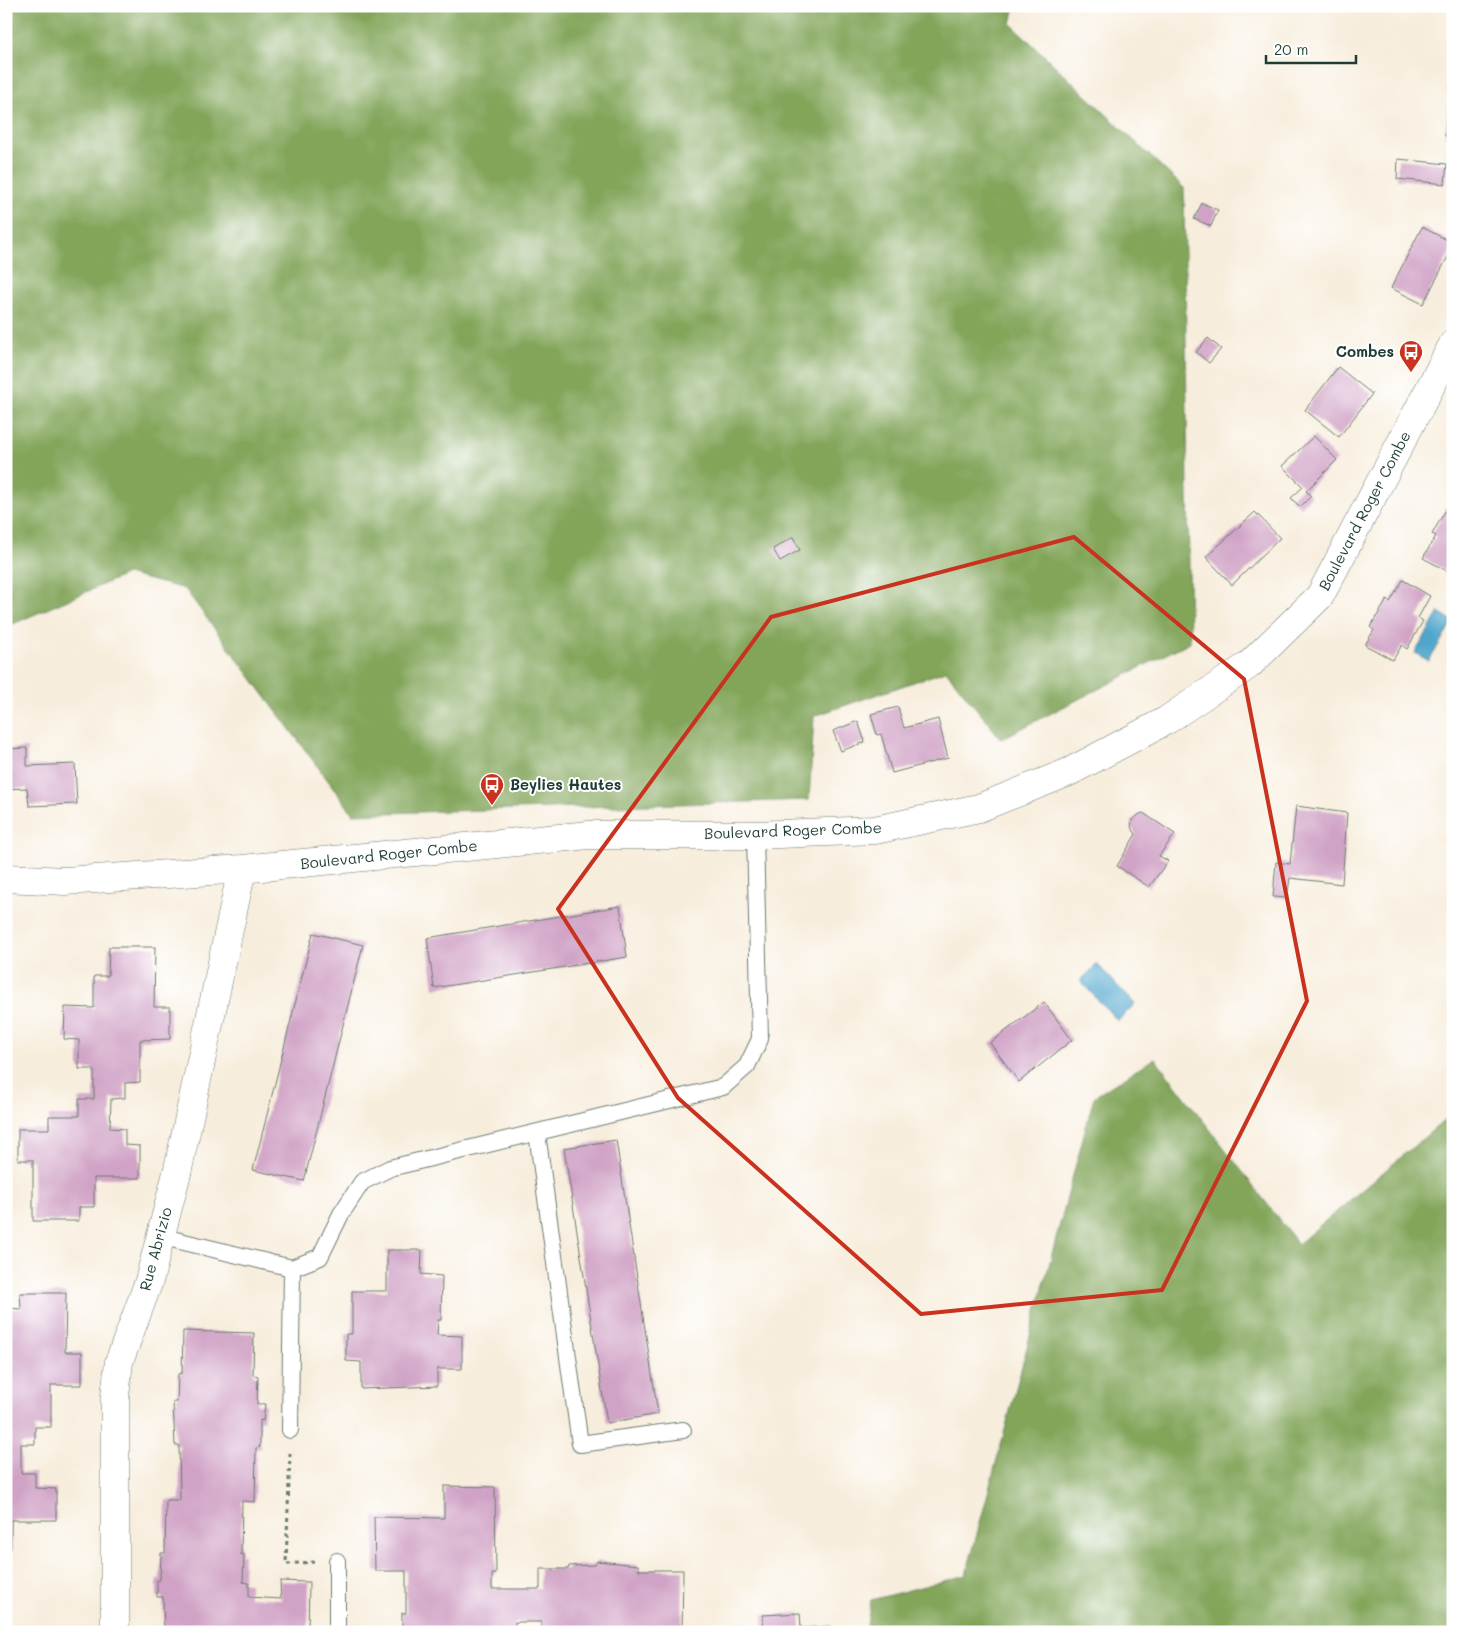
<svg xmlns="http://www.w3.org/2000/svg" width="1459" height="1638" font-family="Mali,sans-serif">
  <rect width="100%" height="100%" fill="#fff"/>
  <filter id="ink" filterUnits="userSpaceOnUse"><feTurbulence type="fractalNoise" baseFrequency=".02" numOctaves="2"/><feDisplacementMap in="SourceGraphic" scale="10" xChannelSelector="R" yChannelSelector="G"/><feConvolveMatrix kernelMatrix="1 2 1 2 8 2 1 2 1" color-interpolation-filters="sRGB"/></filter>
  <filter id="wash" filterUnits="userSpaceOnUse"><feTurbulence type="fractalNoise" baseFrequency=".0096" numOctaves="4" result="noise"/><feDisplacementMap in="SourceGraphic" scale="20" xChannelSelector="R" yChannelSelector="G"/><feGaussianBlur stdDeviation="1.12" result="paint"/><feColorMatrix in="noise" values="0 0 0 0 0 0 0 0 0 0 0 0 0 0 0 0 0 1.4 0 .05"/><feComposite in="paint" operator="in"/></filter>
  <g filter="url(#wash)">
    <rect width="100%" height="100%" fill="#f7eddc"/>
    <!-- forest -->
    <path fill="#82a55a" stroke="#507147" d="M6 6H1015L1011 24 1184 188 1190 642 1001 739 946 671 814 716 809 800 353 814 185 589 127 574 6 627Z
      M1155 1058 1298 1244 1445 1120 1453 1102V1632H866L871 1600 966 1575 1094 1097Z"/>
    <!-- water -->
    <path fill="#50a6cc" stroke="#387280" d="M1439 612 1453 621 1429 661 1415 653Z
      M1097 964 1135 1004 1118 1021 1080 981Z"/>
    <g id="blocks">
      <!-- building -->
      <path fill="#d0a3c6" d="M1450 83H1453V137L1445 136Z
        M1398 159 1447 164 1445 184 1397 179Z
        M1202 203 1218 210 1211 226 1194 219Z
        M1422 227 1453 243V247L1423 304 1391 288Z
        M1208 338 1221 349 1209 363 1196 352Z
        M1338 367 1372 394 1339 437 1305 410Z
        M1314 436 1337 460 1306 491 1311 496 1300 507 1291 498 1303 487 1282 466Z
        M1448 506 1453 508 1451 573 1423 558 1436 536 1432 534Z
        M1255 512 1280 538 1232 585 1206 557Z
        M793 537 800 550 780 561 773 549Z
        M1403 580 1430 596 1418 618 1423 621 1407 649 1402 645 1393 660 1365 645 1374 630 1370 627 1387 600 1390 602Z
        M898 707 904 728 938 719 948 758 892 773 881 734 877 735 871 714Z
        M858 721 865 742 841 751 833 731Z
        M27 748V766L75 764 77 804 29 806 27 788 6 789V749Z
        M1296 806 1347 813 1342 884 1290 878 1287 898 1273 897 1276 862 1290 864Z
        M1143 813 1175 834 1159 856 1168 861 1149 887 1117 866 1136 834 1131 827 1132 820 1140 814Z
        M620 906 627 957 434 988 427 938Z
        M313 933 363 945 304 1181 253 1170Z
        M109 947H155L154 1007H170V1039L140 1040V1082L125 1083V1098L111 1099 110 1128 125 1129V1145L140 1146V1178H94V1207H79V1221H33V1160H18V1129H49V1116H79V1099H94V1069H79V1040L64 1039 65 1007 94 1008V976H108Z
        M1044 1002 1072 1040 1019 1082 990 1043Z
        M616 1140 658 1414 607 1423 564 1148Z
        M387 1250H422L421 1274 442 1276 441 1320H438L437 1335 462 1336V1369H437V1386L361 1389V1362L346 1361V1334H352V1291H387Z
        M20 1293H66L65 1352H82V1385H51V1427H35V1444H21V1473H35V1488L56 1489V1520H11V1549H6V1308L21 1309Z
        M183 1331 254 1333 253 1375 258 1376 257 1404H265L263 1421 260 1420V1447L256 1448 255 1502 242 1501 241 1555 244 1554 243 1582 249 1583V1597L281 1599 280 1581 309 1582 308 1632H164L163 1597H157V1580H160L161 1553H165L166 1500H180L179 1445H175L173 1402H177L178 1374 182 1373Z
        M444 1486 495 1487 496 1574H492V1589H540V1569H568L569 1566 595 1565 597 1561 638 1565 639 1570H683L682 1632H541V1622H515V1632H402V1613H406V1571H375L374 1517 444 1518Z
        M800 1613 801 1628 831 1626V1632H764L763 1615Z"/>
    </g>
  </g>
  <g filter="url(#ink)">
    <use href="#blocks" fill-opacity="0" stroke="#6b7b6f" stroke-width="1"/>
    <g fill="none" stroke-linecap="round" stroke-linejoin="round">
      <!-- service casing -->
      <g stroke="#6b7b6f" stroke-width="18">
        <path id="service" d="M537 1133 580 1444 683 1430
          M159 1236 292 1268 290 1430
          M292 1268 320 1257 341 1214 362 1182 390 1168 723 1087 747 1066 760 1039 755 835
          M337 1561V1632"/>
      </g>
      <!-- minor casing -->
      <g stroke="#6b7b6f" stroke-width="29">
        <path id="minor" d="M6 878 65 881 242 869 589 835H755L875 830 979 808 1069 772 1167 720 1249 665 1320 596 1453 344
          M115 1632V1396L119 1362 149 1281 178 1169 242 869"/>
      </g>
      <!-- path -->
      <path stroke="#6b7b6f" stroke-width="3" stroke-dasharray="4 4" stroke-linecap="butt" d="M290 1453 286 1564 314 1562"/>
      <!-- service -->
      <use href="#service" stroke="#fff" stroke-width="16"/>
      <!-- minor -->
      <use href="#minor" stroke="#fff" stroke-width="28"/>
    </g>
  </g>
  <!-- marked area -->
  <path fill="none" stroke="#c8321e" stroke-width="4" stroke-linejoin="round" d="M1074 537 1244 679 1307 1001 1162 1290 921 1314 678 1098 558 909 771 617Z"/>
  <!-- icons -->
  <defs>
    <g id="bus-pin" transform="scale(1.25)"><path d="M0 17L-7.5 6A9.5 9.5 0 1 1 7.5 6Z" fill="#c8321e" stroke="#fff"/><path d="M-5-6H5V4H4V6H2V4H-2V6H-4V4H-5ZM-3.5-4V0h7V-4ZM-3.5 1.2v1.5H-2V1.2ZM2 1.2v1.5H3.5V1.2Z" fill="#fff"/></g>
  </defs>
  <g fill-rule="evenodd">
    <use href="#bus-pin" x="1411" y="352"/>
    <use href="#bus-pin" x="492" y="785"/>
  </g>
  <g text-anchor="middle" stroke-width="4" stroke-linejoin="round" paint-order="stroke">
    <!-- poi labels -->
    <g font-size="15" font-weight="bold" fill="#1f3d34" stroke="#fff" text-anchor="end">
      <text x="1394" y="357">Combes</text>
      <text x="510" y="790" text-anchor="start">Beylies Hautes</text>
    </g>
    <!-- street labels -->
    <g font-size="15" fill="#1f3d34" stroke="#fff">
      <text transform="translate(1365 511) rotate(-62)" y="5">Boulevard Roger Combe</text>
      <text transform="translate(793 831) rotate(-2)" y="5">Boulevard Roger Combe</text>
      <text transform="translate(389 855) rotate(-6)" y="5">Boulevard Roger Combe</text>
      <text transform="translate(156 1249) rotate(-75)" y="5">Rue Abrizio</text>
    </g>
  </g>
  <!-- margin -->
  <rect width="1459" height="1638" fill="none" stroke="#fff" stroke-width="25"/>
  <!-- scale -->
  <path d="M1266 55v8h90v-8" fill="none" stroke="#1f3d34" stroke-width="2.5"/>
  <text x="1274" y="55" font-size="15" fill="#1f3d34" stroke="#ffffff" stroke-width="4" paint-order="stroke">20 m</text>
</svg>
